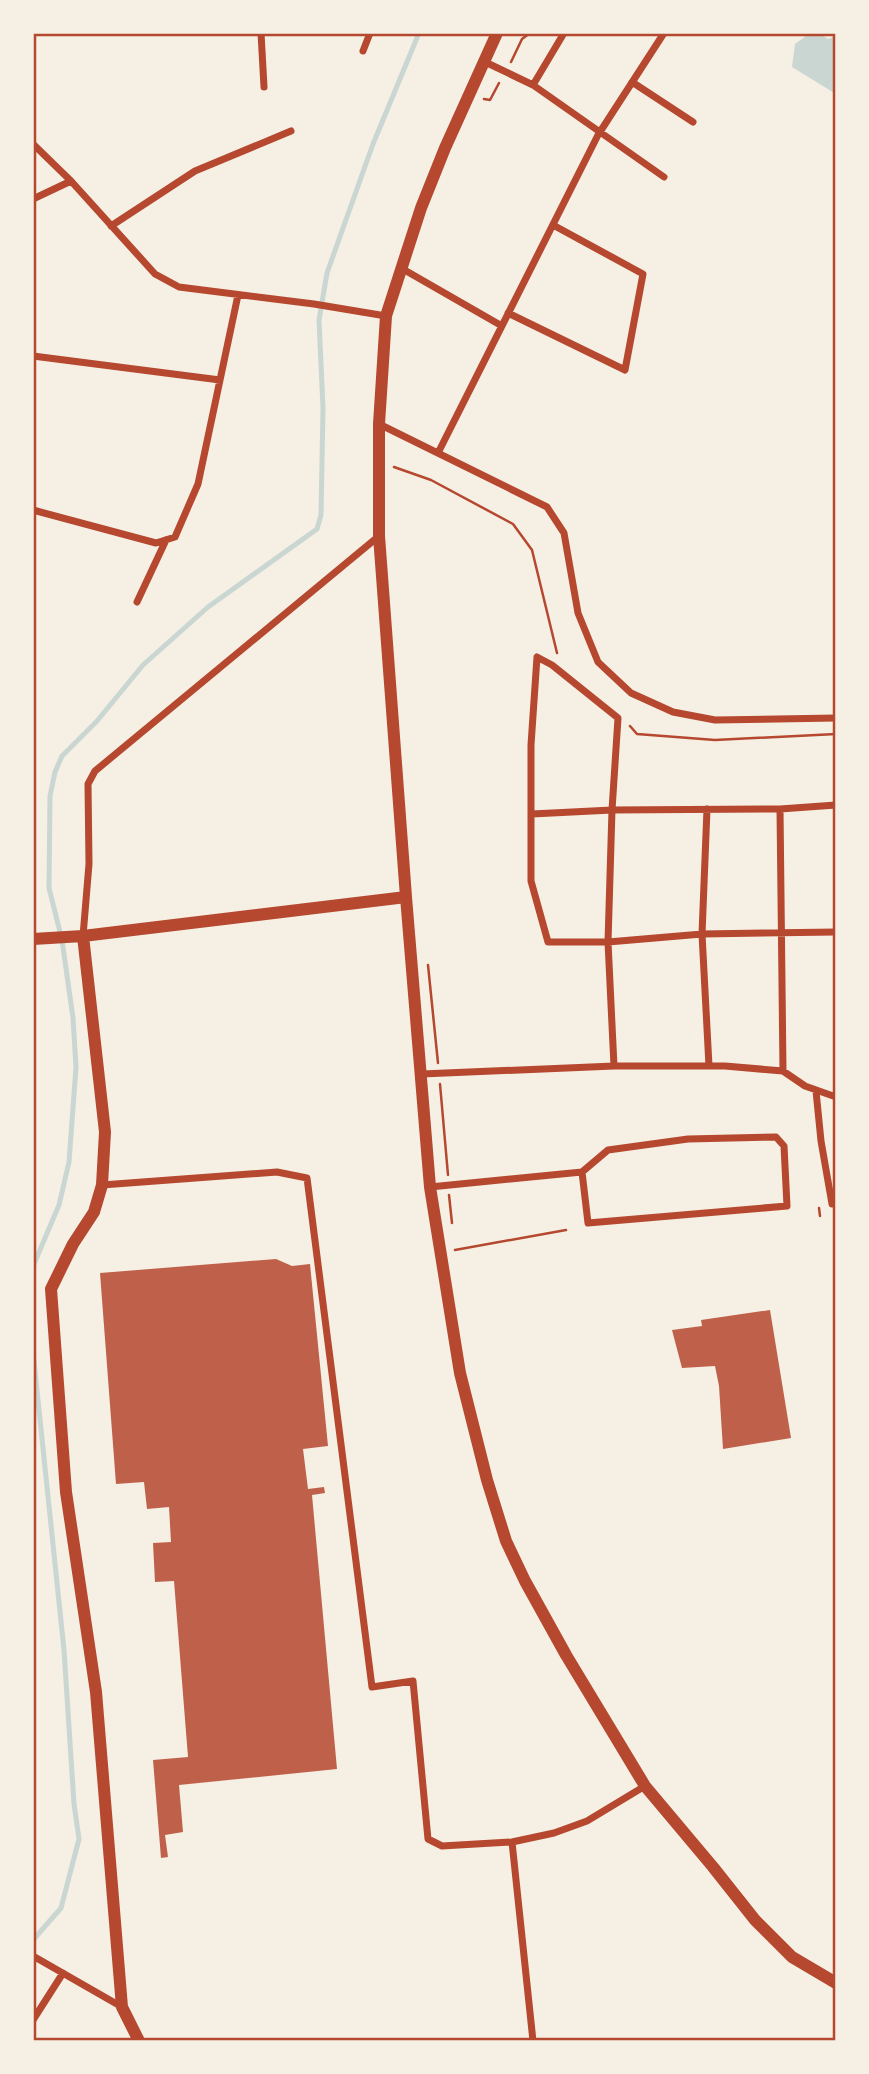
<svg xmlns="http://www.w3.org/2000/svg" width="869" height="2074" font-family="Poppins,sans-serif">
  <rect width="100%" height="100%" fill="#f6efe4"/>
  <!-- water -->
  <path fill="#c9d6d2" d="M810 33H819L828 39 836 36V94L792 67 795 44Z"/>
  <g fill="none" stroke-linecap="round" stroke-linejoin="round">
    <!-- stream -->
    <path stroke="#c9d6d2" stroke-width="5" d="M33 1275 34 1264 59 1205 69 1162 76 1067 73 1018 62 940 49 888 50 796 55 772 62 756 97 721 143 665 208 607 317 529 321 515 323 408 319 320 327 273 373 144 419 33
      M33 1352 64 1650 74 1804 79 1839 61 1908 33 1940"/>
  </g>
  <!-- building -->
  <path fill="#bf614a" d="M276 1259 292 1266 310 1264 328 1446 303 1449 308 1489 324 1487 325 1493 312 1495 337 1769 179 1785 183 1832 165 1835 168 1857 161 1858 153 1760 188 1757 174 1581 155 1582 153 1543 171 1542 169 1507 147 1509 144 1482 116 1484 100 1273Z
    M770 1310 791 1438 723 1449 719 1386 715 1366 682 1368 672 1330 702 1326 701 1320Z"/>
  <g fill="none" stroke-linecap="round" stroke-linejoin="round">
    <!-- path -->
    <path stroke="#b5482f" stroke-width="2.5" d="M511 62 522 39 530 33
      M484 99 490 100 499 83
      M394 467 431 480 513 524 532 550 557 653
      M630 726 637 734 715 740 836 734
      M428 965 438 1063
      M440 1084 448 1175
      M449 1195 452 1223
      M819 1208 820 1216
      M455 1250 566 1230"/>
    <!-- minor -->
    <path stroke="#b5482f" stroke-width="7" d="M261 33 264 87
      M363 51 370 33
      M483 61 533 85 564 33
      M632 82 693 122
      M533 85 664 177
      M33 144 71 181 155 274 179 287 314 304 386 316
      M33 199 71 181
      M111 226 195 171 291 131
      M401 268 502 326
      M508 313 625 370 643 274 553 225
      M33 356 220 380
      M379 424 547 507 564 533 578 613 598 662 631 693 673 712 715 720 836 718
      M438 453 598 135 664 33
      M33 510 156 543 175 537 198 484 238 295
      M137 602 166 540
      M707 809 702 934 709 1066
      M780 809 783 1071
      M532 814 612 810 618 718 552 665 537 657 531 745V881L548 942H608L702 934 836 932
      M83 936 89 864 88 784 95 771 379 536
      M614 1066 608 942 612 810 780 809 836 805
      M422 1074 614 1066H725L783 1071 805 1086 836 1097
      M816 1091 821 1141 832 1204
      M102 1185 277 1172 307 1178 372 1687 413 1681 428 1839 442 1846 512 1842 554 1833 587 1821 645 1786
      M430 1187 582 1172 608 1150 688 1139 776 1137 784 1146 787 1206 588 1223 582 1172
      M512 1842 533 2041
      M33 1956 122 2007
      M33 2020 63 1973"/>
    <!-- tertiary -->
    <path stroke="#b5482f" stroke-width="12" d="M497 33 445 148 421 208 386 316 379 424V536L406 897 430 1187 460 1373 487 1480 506 1541 525 1581 566 1655 645 1786 713 1867 755 1920 792 1957 836 1983
      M83 936 105 1132 102 1185 94 1212 73 1244 51 1289 66 1492 96 1692 122 2007 139 2041
      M33 939 83 936 406 897"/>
  </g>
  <!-- border -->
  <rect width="869" height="2074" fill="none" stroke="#f6efe4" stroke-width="70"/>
  <rect x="35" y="35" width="799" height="2004" fill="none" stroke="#b5482f" stroke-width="2.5"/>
</svg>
